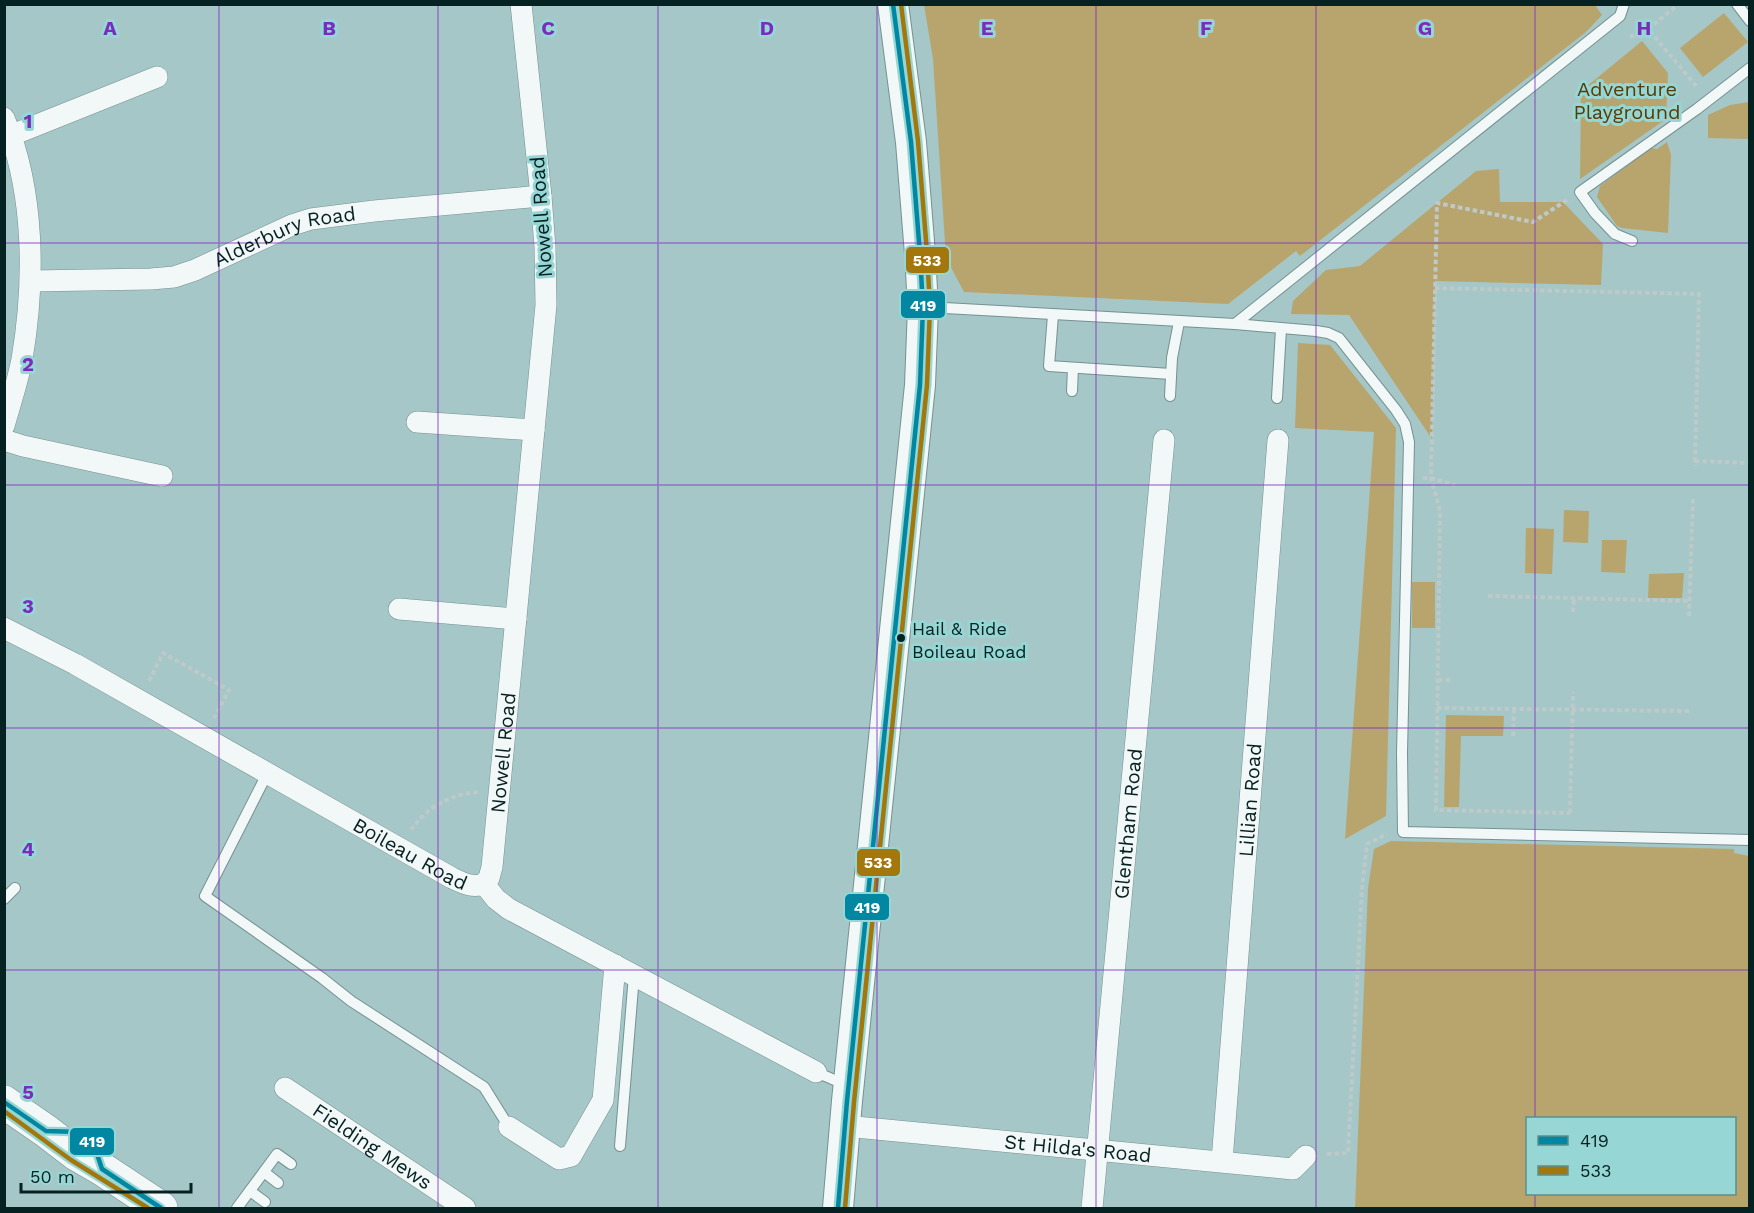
<svg xmlns="http://www.w3.org/2000/svg" width="1754" height="1213" viewBox="0 0 1754 1213" font-family="'Work Sans',sans-serif">
	<rect width="100%" height="100%" fill="#a5c7c7"/>
	<g fill="#b8a56d" fill-rule="evenodd">
		<polygon points="1595,5 1602,15 1586,32 1300,256 1296,251 1228,304 964,292 946,258 933,59 924,5"/>
		<polygon points="1724,13 1748,42 1703,77 1680,48"/>
		<polygon points="1642,41 1668,73 1666,119 1580,179 1581,91"/>
		<polygon points="1749,102 1749,139 1708,138 1708,115 1730,105"/>
		<polygon points="1667,142 1671,155 1668,233 1622,228 1617,226 1597,197 1600,186 1651,148 1657,149"/>
		<polygon points="1499,169 1500,202 1563,202 1603,244 1601,285 1435,281 1432,439 1349,315 1291,314 1293,301 1326,270 1360,266 1476,171"/>
		<polygon points="1298,343 1330,345 1396,428 1386,816 1345,839 1374,432 1295,428"/>
		<polygon points="1564,510 1589,511 1588,543 1563,542"/>
		<polygon points="1526,528 1554,529 1552,574 1525,573"/>
		<polygon points="1602,540 1627,540 1625,573 1601,572"/>
		<polygon points="1684,573 1682,598 1648,598 1649,574"/>
		<rect x="1412" y="582" width="23" height="46"/>
		<polygon points="1446,715 1504,716 1503,736 1461,736 1459,807 1444,807"/>
		<path d="M 1391,841 L 1734,849 L 1734,853 L 1749,856 L 1749,1208 L 1355,1208 L 1368,888 L 1374,849 ZM 1734,1118 L 1734,1194 L 1528,1194 L 1528,1118 Z"/>
	</g>
	<g fill="none" stroke-linecap="round" stroke-linejoin="round">
		<g stroke="#769191" stroke-width="12">
			<g id="lane">
				<polyline points="1737,4 1750,21"/>
				<polyline points="1632,241 1615,234 1595,213 1580,192 1697,109 1750,68"/>
				<polyline points="926,307 1235,324 1316,331 1328,333 1339,338 1396,410 1405,424 1409,442 1402,753 1403,832 1750,840"/>
				<polyline points="1053,315 1049,366 1171,374"/>
				<polyline points="1235,324 1620,16 1624,4"/>
				<polyline points="1072,391 1073,368"/>
				<polyline points="1170,396 1172,358 1179,322"/>
				<polyline points="1277,398 1281,329"/>
				<polyline points="267,774 205,896 322,978 351,1001 484,1087 509,1127"/>
				<polyline points="4,899 15,888"/>
				<polyline points="816,1072 846,1085"/>
				<polyline points="620,1146 634,975"/>
				<polyline points="264,1172 278,1183"/>
				<polyline points="250,1191 265,1202"/>
				<polyline points="237,1208 277,1154 291,1164"/>
			</g>
		</g>
		<g stroke="#769191" stroke-width="22">
			<g id="street">
				<path d="M 4,118 C 35,191 35,282 22,359 C 18,381 10,404 4,426"/>
				<polyline points="12,135 157,77"/>
				<path id="s1" d="M 31,281 L 151,279 L 174,277 L 195,270 L 292,225 L 311,219 L 374,211 L 541,196"/>
				<polyline points="417,422 534,430"/>
				<polyline points="4,440 23,446 162,476"/>
				<polyline points="399,609 516,619"/>
				<path id="s2" d="M 4,628 L 75,664 L 452,878 C 463,883 472,888 484,884 L 496,899 L 509,909 L 816,1072"/>
				<path id="s3" d="M 484,884 L 489,878 L 492,867 L 546,305 L 545,247 L 541,196 L 521,4"/>
				<path id="s4" d="M 285,1088 L 465,1208"/>
				<path id="s5" d="M 845,1126 L 1293,1169 L 1306,1156"/>
				<polyline points="509,1127 559,1159 571,1156 603,1100 615,965"/>
				<path id="s6" d="M 1222,1161 L 1278,440"/>
				<path id="s7" d="M 1092,1208 L 1164,440"/>
			</g>
		</g>
		<g stroke="#769191" stroke-width="32">
			<polyline id="secondary" points="838,1208 847,1101 920,385 923,307 920,254 911,142 893,4"/>
		</g>
		<g stroke="#769191" stroke-width="34">
			<polyline id="primary" points="4,1102 46,1131 76,1154 102,1169 161,1208"/>
		</g>
		<g stroke="#bec9c9" stroke-width="4" stroke-dasharray="4.5 3" stroke-linecap="butt">
			<polyline points="1648,29 1679,4"/>
			<polyline points="1630,37 1648,29 1697,87"/>
			<polyline points="1567,200 1533,222 1437,203 1431,478 1440,511 1436,810 1570,813"/>
			<polyline points="1435,288 1699,294 1695,466"/>
			<polyline points="1695,461 1750,463"/>
			<polyline points="1423,478 1431,478 1455,485"/>
			<polyline points="1488,596 1690,601"/>
			<polyline points="1573,612 1574,598"/>
			<polyline points="1689,616 1693,498"/>
			<polyline points="1438,680 1450,680"/>
			<polyline points="149,681 163,653 229,690 214,718"/>
			<polyline points="1437,708 1689,711"/>
			<polyline points="1513,736 1514,709"/>
			<polyline points="1570,813 1573,692"/>
			<path d="M 411,830 C 426,807 453,793 480,792"/>
			<polyline points="1327,1154 1348,1153 1362,888 1367,844 1387,834"/>
		</g>
		<use href="#lane" stroke="#f2f7f7" stroke-width="10"/>
		<use href="#street" stroke="#f2f7f7" stroke-width="21"/>
		<use href="#secondary" stroke="#f2f7f7" stroke-width="30"/>
		<use href="#primary" stroke="#f2f7f7" stroke-width="33"/>
		<g stroke="#96d6d4" stroke-width="9">
			<g id="bus-1">
				<polyline points="4,1102 46,1131 80,1132 93,1142 102,1169 161,1208"/>
				<polyline points="838,1208 847,1101 920,385 923,307 920,254 911,142 893,4"/>
			</g>
		</g>
		<g stroke="#96d6d4" stroke-width="9">
			<g id="bus-2">
				<polyline points="4,1111 71,1160 148,1208"/>
				<polyline points="845,1208 854,1102 927,385 930,307 927,253 918,141 901,4"/>
			</g>
		</g>
		<use href="#bus-1" stroke="#0287a3" stroke-width="4.5"/>
		<use href="#bus-2" stroke="#a3770c" stroke-width="4.5"/>
	</g>
	<path fill="none" stroke="#7b2cbf" stroke-width="1.5" stroke-opacity="0.55" d="M 219,4 L 219,1208M 438,4 L 438,1208M 658,4 L 658,1208M 877,4 L 877,1208M 1096,4 L 1096,1208M 1316,4 L 1316,1208M 1535,4 L 1535,1118M 4,243 L 1750,243M 4,485 L 1750,485M 4,728 L 1750,728M 4,970 L 1750,970M 1535,1194 L 1535,1208"/>
	<circle fill="#062121" stroke="#96d6d4" stroke-width="2" cx="901" cy="638" r="5"/>
	<g text-anchor="middle" dominant-baseline="central" stroke-width="6" stroke-linejoin="round" paint-order="stroke">
		<g font-size="18" fill="#062121" stroke="#96d6d4" text-anchor="start">
			<text x="912" y="628">Hail &amp; Ride<tspan x="912" dy="23">Boileau Road</tspan></text>
		</g>
		<g font-size="20" fill="#5a3a02" stroke="#96d6d4">
			<text x="1627" y="89">Adventure<tspan x="1627" dy="23">Playground</tspan></text>
		</g>
		<g font-size="20" fill="#062121" stroke="#96d6d4">
			<text transform="translate(541 217) rotate(-94)">Nowell Road</text>
			<text stroke="none"><textPath href="#s1" startOffset="262">Alderbury Road</textPath></text>
			<text stroke="none"><textPath href="#s3" startOffset="134">Nowell Road</textPath></text>
			<text stroke="none"><textPath href="#s6" startOffset="362">Lillian Road</textPath></text>
			<text stroke="none"><textPath href="#s7" startOffset="386">Glentham Road</textPath></text>
			<text stroke="none"><textPath href="#s2" startOffset="465">Boileau Road</textPath></text>
			<text stroke="none"><textPath href="#s4" startOffset="105">Fielding Mews</textPath></text>
			<text stroke="none"><textPath href="#s5" startOffset="234">St Hilda's Road</textPath></text>
		</g>
	</g>
	<g font-size="20" text-anchor="middle" font-weight="bold" fill="#7b2cbf" stroke="#96d6d4" stroke-width="6" stroke-linejoin="round" paint-order="stroke">
		<text x="110" y="35">A</text>
		<text x="329" y="35">B</text>
		<text x="548" y="35">C</text>
		<text x="767" y="35">D</text>
		<text x="987" y="35">E</text>
		<text x="1206" y="35">F</text>
		<text x="1425" y="35">G</text>
		<text x="1644" y="35">H</text>
		<text x="28" y="128">1</text>
		<text x="28" y="371">2</text>
		<text x="28" y="613">3</text>
		<text x="28" y="856">4</text>
		<text x="28" y="1099">5</text>
	</g>
	<g stroke="#96d6d4" stroke-width="2">
		<rect x="905" y="246" width="45" height="28" rx="6" fill="#a3770c"/>
		<rect x="900" y="290" width="46" height="29" rx="6" fill="#0287a3"/>
		<rect x="856" y="848" width="45" height="29" rx="6" fill="#a3770c"/>
		<rect x="844" y="893" width="46" height="28" rx="6" fill="#0287a3"/>
		<rect x="69" y="1127" width="46" height="29" rx="6" fill="#0287a3"/>
	</g>
	<g font-size="16" text-anchor="middle" font-weight="bold" fill="#fff">
		<text x="927" y="266">533</text>
		<text x="923" y="311">419</text>
		<text x="878" y="868">533</text>
		<text x="867" y="913">419</text>
		<text x="92" y="1147">419</text>
	</g>
	<rect width="1754" height="1213" fill="none" stroke="#062121" stroke-width="12"/>
	<rect x="1526" y="1117" width="210" height="78" fill="#96d6d4" stroke="#5c8e8c" stroke-width="1.5"/>
	<rect x="1538" y="1136" width="30" height="9" fill="#0287a3" stroke="#5c8e8c" stroke-width="1.5"/>
	<text x="1580" y="1147" font-size="18" fill="#062121">419</text>
	<rect x="1538" y="1166" width="30" height="9" fill="#a3770c" stroke="#5c8e8c" stroke-width="1.5"/>
	<text x="1580" y="1177" font-size="18" fill="#062121">533</text>
	<path d="M21 1183v9h170v-9" fill="none" stroke="#062121" stroke-width="3"/>
	<text x="30" y="1183" font-size="18" fill="#062121" stroke="#96d6d4" stroke-width="4.5" paint-order="stroke">50 m</text>
</svg>
